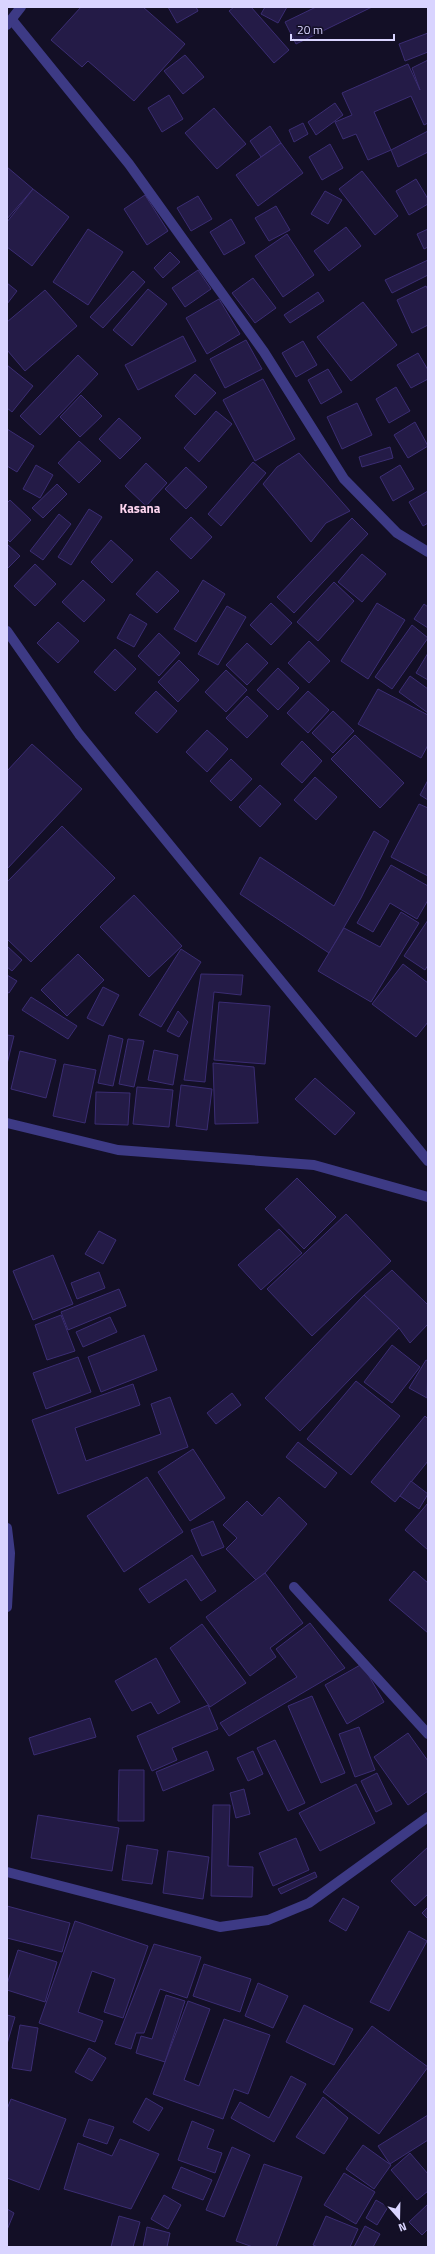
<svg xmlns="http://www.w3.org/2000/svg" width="435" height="2254" viewBox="0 0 435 2254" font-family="'Titillium Web',sans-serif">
	<rect width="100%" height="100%" fill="#130f26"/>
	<g fill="#241b47" stroke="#3b2d73">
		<polygon points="81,7 143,7 185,44 134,101 88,61 82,67 51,40"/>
		<polygon points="168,7 196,7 198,11 177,23"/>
		<polygon points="234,7 251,7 289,50 274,63 229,11"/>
		<polygon points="265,7 287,7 278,23 261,14"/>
		<polygon points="316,7 372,7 296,44 285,22"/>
		<polygon points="428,33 428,52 405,61 399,44"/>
		<polygon points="185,55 204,77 183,94 164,71"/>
		<polygon points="428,60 428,123 424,125 411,96 374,112 391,150 368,160 356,134 343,139 335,122 352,115 342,93 408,64 420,90 412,68"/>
		<polygon points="169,95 183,119 162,132 148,108"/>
		<polygon points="335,103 343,115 316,135 308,122"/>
		<polygon points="214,108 246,144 217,169 185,133"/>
		<polygon points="303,123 308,134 294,142 289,130"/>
		<polygon points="270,126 281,143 261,157 250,141"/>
		<polygon points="428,131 428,152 398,167 391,150"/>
		<polygon points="281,143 303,173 258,206 236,175"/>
		<polygon points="330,144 343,168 322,180 309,157"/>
		<polygon points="7,167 33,189 7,219"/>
		<polygon points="362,171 398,216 375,235 339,189"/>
		<polygon points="416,179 428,199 428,204 409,215 396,191"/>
		<polygon points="33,189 69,217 32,266 7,247 7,222"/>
		<polygon points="325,191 342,200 328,224 311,214"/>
		<polygon points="145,195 168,231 147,245 124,209"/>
		<polygon points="198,196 212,219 191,231 177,208"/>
		<polygon points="276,206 290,230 269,241 255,218"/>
		<polygon points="231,219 245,243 224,255 210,232"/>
		<polygon points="346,227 361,246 329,271 314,251"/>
		<polygon points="88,229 123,252 88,305 53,282"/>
		<polygon points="428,229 428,247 424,249 417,234"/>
		<polygon points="287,234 314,275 283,297 255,256"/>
		<polygon points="170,252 180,262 163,278 154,268"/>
		<polygon points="428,260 428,275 392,293 385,280"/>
		<polygon points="198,270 211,289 185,307 172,288"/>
		<polygon points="133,271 145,282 103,328 90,317"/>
		<polygon points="253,278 276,308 255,323 232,293"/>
		<polygon points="7,283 17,291 7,304"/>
		<polygon points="426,286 428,290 428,325 412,333 397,300"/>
		<polygon points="148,289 167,304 132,346 113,330"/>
		<polygon points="45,290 77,326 25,371 7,350 7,322"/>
		<polygon points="318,292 324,301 290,323 284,315"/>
		<polygon points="219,299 240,334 207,354 186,318"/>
		<polygon points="363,302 397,345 351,381 317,337"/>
		<polygon points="183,336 196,361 138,390 125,365"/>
		<polygon points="246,340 262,369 225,388 210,359"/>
		<polygon points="303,341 317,365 296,377 282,353"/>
		<polygon points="418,353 428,370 428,379 411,388 397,365"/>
		<polygon points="78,355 98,374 40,435 20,416"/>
		<polygon points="7,365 33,386 12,412 7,408"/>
		<polygon points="328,369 342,392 321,404 308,380"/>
		<polygon points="195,374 216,393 195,415 175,396"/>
		<polygon points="263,379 295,439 255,461 223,400"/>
		<polygon points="396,387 410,411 389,423 376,399"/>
		<polygon points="81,395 102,416 80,437 60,417"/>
		<polygon points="357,403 372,435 342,449 327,417"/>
		<polygon points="216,411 232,424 199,462 184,448"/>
		<polygon points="119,418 141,438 120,459 99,439"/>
		<polygon points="415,422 428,446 408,458 394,435"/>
		<polygon points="7,429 34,446 17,472 7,466"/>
		<polygon points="79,441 101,461 79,483 58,463"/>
		<polygon points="390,447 393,458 362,467 359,457"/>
		<polygon points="299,453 350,511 326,523 311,542 263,484 277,467"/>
		<polygon points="253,462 266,473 221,526 208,514"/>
		<polygon points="146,463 167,483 146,506 125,486"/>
		<polygon points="36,465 53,475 40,498 23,489"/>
		<polygon points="400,465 414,489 393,501 380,477"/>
		<polygon points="186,467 207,487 186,509 165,489"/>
		<polygon points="57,484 67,494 43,518 32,508"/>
		<polygon points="428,491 428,523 423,526 409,502"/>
		<polygon points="10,500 31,520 10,542 7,539 7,503"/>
		<polygon points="89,509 102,517 71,565 58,557"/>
		<polygon points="59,514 71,524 43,560 30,551"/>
		<polygon points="191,517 212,537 191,559 170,539"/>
		<polygon points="352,518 368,534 294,613 277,597"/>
		<polygon points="111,540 133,560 112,583 91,562"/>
		<polygon points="7,544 20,556 7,569"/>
		<polygon points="362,554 386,574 362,602 338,582"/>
		<polygon points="35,564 56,584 35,606 14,586"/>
		<polygon points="157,571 179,591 157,613 136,594"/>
		<polygon points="83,580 105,600 84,622 62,602"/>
		<polygon points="203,580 225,594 196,642 174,629"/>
		<polygon points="334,582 354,601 318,641 297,622"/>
		<polygon points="271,603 292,623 271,645 250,625"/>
		<polygon points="377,603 405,620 368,679 341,661"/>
		<polygon points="424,604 428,607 428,628 414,619"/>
		<polygon points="227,606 246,617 218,665 198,654"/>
		<polygon points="130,614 147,624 134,647 117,638"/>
		<polygon points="58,622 79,641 58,663 37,643"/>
		<polygon points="412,625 428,638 392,689 375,677"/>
		<polygon points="159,633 180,653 159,676 138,656"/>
		<polygon points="309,641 330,661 309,683 288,663"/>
		<polygon points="247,643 268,663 247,685 226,665"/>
		<polygon points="115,649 136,669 115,691 94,672"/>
		<polygon points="428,653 428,680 416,673"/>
		<polygon points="179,660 199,680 178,702 158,682"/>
		<polygon points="278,668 299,688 278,710 257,690"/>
		<polygon points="226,670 247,690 226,712 205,692"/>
		<polygon points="410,676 428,689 428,713 399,692"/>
		<polygon points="378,689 428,715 428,745 421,758 358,724"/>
		<polygon points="156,691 177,711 157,733 135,713"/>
		<polygon points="308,691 329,710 308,733 287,713"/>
		<polygon points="247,696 268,716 247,738 226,718"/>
		<polygon points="333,711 354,731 333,753 312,733"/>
		<polygon points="207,730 228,749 207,772 186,752"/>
		<polygon points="355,735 404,783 380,808 331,759"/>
		<polygon points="302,741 322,761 302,783 281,764"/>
		<polygon points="32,744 82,789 7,869 7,771"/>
		<polygon points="231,759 252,779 231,801 210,781"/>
		<polygon points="315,777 337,797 316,820 294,800"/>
		<polygon points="428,780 428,800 420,795"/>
		<polygon points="260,785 281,804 260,827 239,807"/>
		<polygon points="419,804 428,808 428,876 391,857"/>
		<polygon points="62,826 115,878 31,962 7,939 7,882"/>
		<polygon points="374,831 389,841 361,898 329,953 240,894 260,857 334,906"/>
		<polygon points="391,865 428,886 428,900 417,919 390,903 373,932 357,923"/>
		<polygon points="134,895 182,946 149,977 100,927"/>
		<polygon points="401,912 419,923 371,1002 318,971 344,928 380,947"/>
		<polygon points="428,920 428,965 425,970 404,956"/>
		<polygon points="7,946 22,960 12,971 7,967"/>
		<polygon points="181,949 201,962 161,1027 139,1015"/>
		<polygon points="78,954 104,980 67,1016 41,990"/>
		<polygon points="403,964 428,983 428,1022 416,1037 372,1004"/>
		<polygon points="201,974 243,975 241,995 214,992 205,1082 184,1080"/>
		<polygon points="7,975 17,981 9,993 7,992"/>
		<polygon points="103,987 119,995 103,1026 87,1018"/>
		<polygon points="31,997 77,1026 68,1039 22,1010"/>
		<polygon points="219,1002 270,1006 265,1064 214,1060"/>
		<polygon points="178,1011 188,1022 179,1037 167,1031"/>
		<polygon points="7,1035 14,1036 7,1064"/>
		<polygon points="109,1035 123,1039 113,1086 98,1083"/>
		<polygon points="128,1039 144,1041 134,1087 119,1084"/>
		<polygon points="154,1050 178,1055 173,1085 148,1080"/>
		<polygon points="20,1051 56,1060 46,1098 11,1089"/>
		<polygon points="213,1063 254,1067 258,1123 215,1124"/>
		<polygon points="64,1064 96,1070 85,1123 53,1116"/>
		<polygon points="315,1078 355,1113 335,1135 295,1099"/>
		<polygon points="181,1085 212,1089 207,1130 176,1126"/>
		<polygon points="137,1087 173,1090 169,1127 133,1124"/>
		<polygon points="96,1092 130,1093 128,1125 95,1124"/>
		<polygon points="297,1178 336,1217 304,1249 265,1209"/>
		<polygon points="346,1214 391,1261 312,1336 267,1289"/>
		<polygon points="279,1229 302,1253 261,1290 238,1265"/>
		<polygon points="99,1231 116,1240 103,1264 85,1254"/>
		<polygon points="53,1255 73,1304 33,1320 13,1271"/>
		<polygon points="392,1270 428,1305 428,1324 410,1343 399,1328 364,1295"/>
		<polygon points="99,1272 105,1288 77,1299 71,1283"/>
		<polygon points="119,1289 126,1306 68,1330 61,1312"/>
		<polygon points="364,1295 399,1328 300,1431 265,1398"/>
		<polygon points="61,1315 75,1351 47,1360 35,1325"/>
		<polygon points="110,1317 117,1332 83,1347 76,1332"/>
		<polygon points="144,1335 157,1370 101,1392 88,1357"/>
		<polygon points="392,1345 420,1367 392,1403 364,1382"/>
		<polygon points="78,1357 91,1392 46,1409 33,1373"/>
		<polygon points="426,1360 428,1361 427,1398 409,1388"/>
		<polygon points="356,1381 400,1416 351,1475 307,1439"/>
		<polygon points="133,1384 140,1405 75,1428 86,1461 161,1434 151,1404 170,1397 188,1447 58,1494 32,1420"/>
		<polygon points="232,1393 241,1405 216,1424 207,1413"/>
		<polygon points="425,1416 428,1419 428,1461 395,1502 371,1482"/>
		<polygon points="298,1442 337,1473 325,1488 286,1457"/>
		<polygon points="193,1449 225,1498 190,1521 158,1472"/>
		<polygon points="147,1477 183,1532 124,1572 87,1516"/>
		<polygon points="411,1481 428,1494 419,1509 400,1496"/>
		<polygon points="279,1497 307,1524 265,1573 256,1580 226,1549 237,1538 223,1525 247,1501 262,1516"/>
		<polygon points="428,1503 428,1550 405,1530"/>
		<polygon points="213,1521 224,1547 202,1556 191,1530"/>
		<polygon points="192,1555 216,1591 201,1601 186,1579 149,1603 139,1589"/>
		<polygon points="414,1571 428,1583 428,1633 389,1600"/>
		<polygon points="265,1573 303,1623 270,1648 276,1657 250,1676 206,1617"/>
		<polygon points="310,1623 345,1668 229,1736 220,1723 297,1677 276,1649"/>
		<polygon points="202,1624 246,1683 210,1707 170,1648"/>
		<polygon points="156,1658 180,1702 158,1714 151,1702 132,1711 115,1681"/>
		<polygon points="362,1664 384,1702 347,1724 325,1685"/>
		<polygon points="312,1696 345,1773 321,1783 288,1706"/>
		<polygon points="208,1705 218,1729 172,1748 177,1760 152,1771 137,1736"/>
		<polygon points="90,1718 96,1737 34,1755 29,1738"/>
		<polygon points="359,1727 375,1770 355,1777 339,1734"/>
		<polygon points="408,1733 428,1761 428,1791 408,1805 374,1757"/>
		<polygon points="275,1740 305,1803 288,1811 257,1748"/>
		<polygon points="207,1751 214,1770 163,1791 156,1772"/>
		<polygon points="253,1751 263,1774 248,1781 237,1758"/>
		<polygon points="119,1770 144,1770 144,1821 118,1821"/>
		<polygon points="377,1773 392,1804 376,1812 361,1781"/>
		<polygon points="356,1784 375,1823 320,1851 299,1813"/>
		<polygon points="244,1789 250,1814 236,1818 230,1793"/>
		<polygon points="213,1805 230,1805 228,1866 253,1867 252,1897 211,1896"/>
		<polygon points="38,1815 119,1828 112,1871 31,1858"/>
		<polygon points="296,1838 309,1870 273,1886 259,1853"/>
		<polygon points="127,1845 158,1850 152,1884 122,1880"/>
		<polygon points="428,1847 428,1894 415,1906 391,1881"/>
		<polygon points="168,1851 209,1857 203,1899 163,1893"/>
		<polygon points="315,1872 317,1877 281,1894 278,1889"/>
		<polygon points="343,1898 359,1907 346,1931 329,1921"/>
		<polygon points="7,1906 70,1923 62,1952 7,1938"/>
		<polygon points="428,1907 428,1919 422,1913"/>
		<polygon points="75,1921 148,1946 123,2018 104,2012 115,1979 92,1971 78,2012 103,2021 95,2042 39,2023"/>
		<polygon points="409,1931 427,1941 389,2011 370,2002"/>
		<polygon points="154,1944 201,1957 187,1998 160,1989 144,2033 136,2033 131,2049 115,2044"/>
		<polygon points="18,1950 57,1962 45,2002 7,1990 7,1984"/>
		<polygon points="204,1964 251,1979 240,2012 193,1996"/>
		<polygon points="258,1983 288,1996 273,2028 245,2016"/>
		<polygon points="166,1995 185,2001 165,2062 136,2053 141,2036 152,2039"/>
		<polygon points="188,2001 210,2009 184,2080 199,2086 224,2019 270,2035 248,2094 234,2089 223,2119 153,2094"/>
		<polygon points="304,2005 353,2029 334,2065 286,2042"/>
		<polygon points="7,2015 15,2017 7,2044"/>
		<polygon points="20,2025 38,2028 31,2071 12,2068"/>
		<polygon points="372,2026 428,2067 379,2134 323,2092"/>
		<polygon points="89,2048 106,2058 92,2081 75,2072"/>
		<polygon points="291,2076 306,2084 274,2142 231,2118 240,2102 269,2118"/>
		<polygon points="323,2097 348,2118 324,2154 296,2137"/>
		<polygon points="146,2098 163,2108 149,2131 133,2122"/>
		<polygon points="11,2099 66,2119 39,2190 7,2178 7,2109"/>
		<polygon points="428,2115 428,2140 390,2164 378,2146"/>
		<polygon points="89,2119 114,2127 107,2144 83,2136"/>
		<polygon points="192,2121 214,2130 207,2148 222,2153 215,2173 178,2160"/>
		<polygon points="120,2139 159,2154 131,2209 64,2189 78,2143 112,2156"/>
		<polygon points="363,2145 391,2165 374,2189 346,2169"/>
		<polygon points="232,2147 250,2155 224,2217 206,2210"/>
		<polygon points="410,2153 428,2174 428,2191 417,2200 391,2170"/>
		<polygon points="264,2164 302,2177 276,2247 253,2247 236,2241"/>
		<polygon points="181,2167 212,2180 203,2200 172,2188"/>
		<polygon points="344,2173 375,2192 356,2224 324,2205"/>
		<polygon points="164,2195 181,2205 168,2229 151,2219"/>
		<polygon points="376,2200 388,2207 377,2225 366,2218"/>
		<polygon points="428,2204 428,2229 422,2235 409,2222"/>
		<polygon points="7,2209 14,2213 7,2230"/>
		<polygon points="119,2216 140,2222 133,2247 111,2247"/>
		<polygon points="326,2216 358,2229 350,2247 318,2247 313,2245"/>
		<polygon points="365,2226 380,2234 373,2247 354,2247"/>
		<polygon points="147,2227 170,2233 167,2247 143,2247"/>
	</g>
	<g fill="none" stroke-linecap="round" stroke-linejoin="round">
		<g stroke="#3d3a85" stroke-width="10">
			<polyline points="12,20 129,164 264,352 344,479 397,533 428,552"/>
			<polyline points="7,25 21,7"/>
			<polyline points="7,631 79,734 428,1161"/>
			<polyline points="7,1123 118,1150 314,1165 428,1197"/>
			<polyline points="7,1528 10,1553 7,1607"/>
			<polyline points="294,1587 428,1734"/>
			<polyline points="7,1872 220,1927 268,1920 309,1903 428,1817"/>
		</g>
	</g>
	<g text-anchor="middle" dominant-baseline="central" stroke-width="3" stroke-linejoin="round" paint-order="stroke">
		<g font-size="13" font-weight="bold" fill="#ffd6f0" stroke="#130f26">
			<text x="140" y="508">Kasana</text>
		</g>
	</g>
	<rect width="435" height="2254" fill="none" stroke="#d9d4ff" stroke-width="16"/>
	<g transform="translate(399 2218) rotate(160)" stroke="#130f26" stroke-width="3" paint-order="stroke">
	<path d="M0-3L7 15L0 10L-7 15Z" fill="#d9d4ff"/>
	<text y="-6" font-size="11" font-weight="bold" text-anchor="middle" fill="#d9d4ff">N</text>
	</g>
	<path d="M291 34v6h103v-6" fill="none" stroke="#d9d4ff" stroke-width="2"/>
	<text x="297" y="34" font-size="12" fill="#d9d4ff" stroke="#130f26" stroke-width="3" paint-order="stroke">20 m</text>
</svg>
